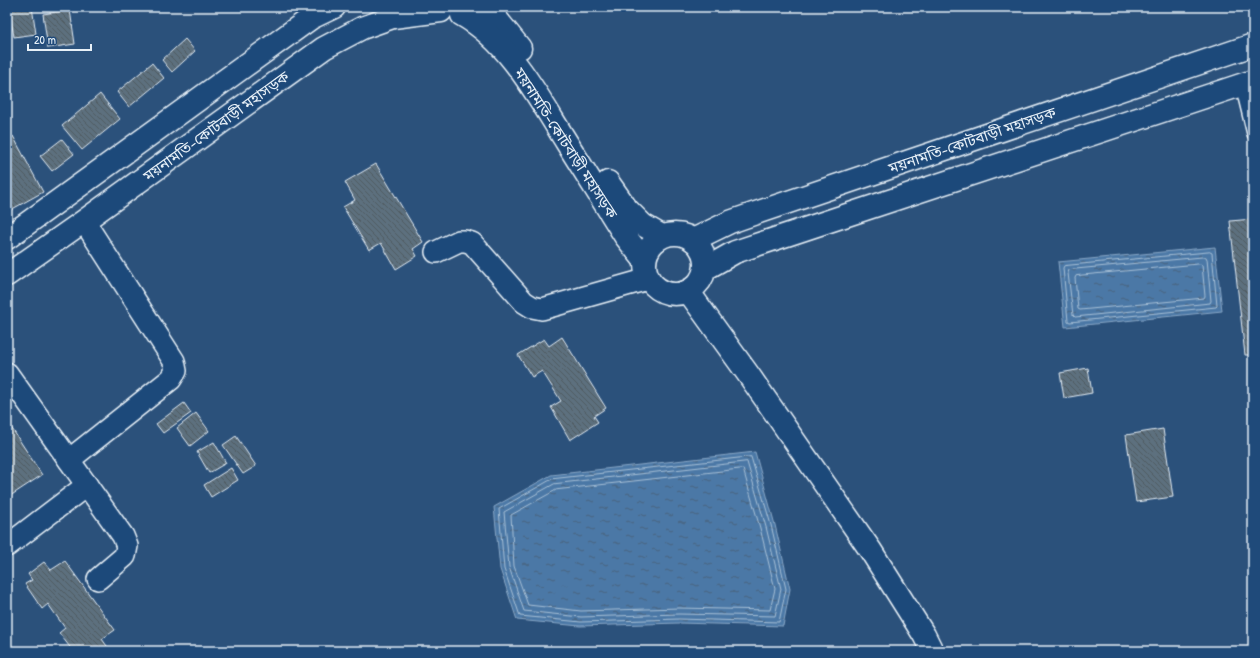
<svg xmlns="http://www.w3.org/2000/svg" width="1260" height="658" viewBox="0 0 1260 658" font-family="'Patrick Hand','Noto Sans Bengali',sans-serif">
	<defs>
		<pattern id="water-ripples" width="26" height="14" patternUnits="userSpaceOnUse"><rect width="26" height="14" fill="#4b78a6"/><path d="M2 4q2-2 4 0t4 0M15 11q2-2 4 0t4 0" fill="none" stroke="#49627d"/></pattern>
		<pattern id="building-back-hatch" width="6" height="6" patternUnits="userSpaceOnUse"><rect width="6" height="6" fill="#5d6f7e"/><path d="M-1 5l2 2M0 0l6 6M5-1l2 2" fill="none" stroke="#505a61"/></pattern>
	</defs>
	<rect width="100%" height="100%" fill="#2b517b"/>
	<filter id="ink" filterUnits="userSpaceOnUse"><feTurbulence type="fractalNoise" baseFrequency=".025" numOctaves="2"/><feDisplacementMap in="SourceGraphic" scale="8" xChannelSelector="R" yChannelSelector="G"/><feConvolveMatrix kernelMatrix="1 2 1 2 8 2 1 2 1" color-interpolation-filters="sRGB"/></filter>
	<g filter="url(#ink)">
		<g fill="url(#water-ripples)" stroke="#8aa8c7">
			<polygon points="1215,247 1222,311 1065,327 1058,262"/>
			<polygon points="755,452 775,525 790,589 783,626 679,623 580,626 517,620 500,569 494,507 551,475"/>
		</g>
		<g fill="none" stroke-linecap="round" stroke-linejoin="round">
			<g stroke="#a9c1d7" stroke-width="1">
				<polygon points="1210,252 1212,253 1217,306 1216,307 1070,322 1068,321 1063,268 1064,266"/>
				<polygon points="1206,257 1207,259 1211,301 1210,303 1075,317 1073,315 1068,273 1069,270"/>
				<polygon points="1200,264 1202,265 1205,296 1204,298 1080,310 1078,309 1075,278 1076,276"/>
				<polygon points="751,457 771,525 786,589 779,622 679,619 581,622 520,616 504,569 499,509 552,479"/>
				<polygon points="747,462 766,527 781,589 775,616 679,614 581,617 524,611 509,567 504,512 554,484"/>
				<polygon points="743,469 760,528 775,589 770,610 679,608 581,611 528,605 514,566 511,515 556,490"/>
			</g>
		</g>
		<g fill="url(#building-back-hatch)" stroke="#e8f1f8">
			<polygon points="15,7 32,7 36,34 14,37 9,8"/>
			<polygon points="70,10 75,44 48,48 43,14"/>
			<polygon points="185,39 195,51 172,72 162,60"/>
			<polygon points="152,63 164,78 129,107 117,92"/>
			<polygon points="100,94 120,119 82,150 62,126"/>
			<polygon points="13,136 43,192 7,212 7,140"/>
			<polygon points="62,139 74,154 52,171 40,156"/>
			<polygon points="376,164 423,242 413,249 417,256 396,269 381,243 369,250 343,207 355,200 345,182"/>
			<polygon points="1253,219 1253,355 1245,355 1230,221"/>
			<polygon points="562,337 606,408 594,416 598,422 570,440 551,407 561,401 542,371 532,377 518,355 544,339 549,346"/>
			<polygon points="1088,368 1092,393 1064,398 1060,373"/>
			<polygon points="184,403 191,413 163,433 156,424"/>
			<polygon points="196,413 209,431 190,446 177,428"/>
			<polygon points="7,421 42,475 7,498"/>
			<polygon points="1163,429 1173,497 1136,502 1126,435"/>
			<polygon points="236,436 256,466 243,474 223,445"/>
			<polygon points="214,442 226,463 209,473 197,452"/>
			<polygon points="231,468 238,480 211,497 204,485"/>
			<polygon points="65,561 115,630 102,639 109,649 105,651 73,651 59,633 65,628 48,604 42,609 25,584 32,580 28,574 44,562 51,570"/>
		</g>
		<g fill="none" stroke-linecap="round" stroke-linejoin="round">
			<g stroke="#e8f1f8" stroke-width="14">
				<polyline id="lane" points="1241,85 1253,134"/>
			</g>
			<g stroke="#e8f1f8" stroke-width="24">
				<g id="street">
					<polyline points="436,252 459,241 465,241 472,243 524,302 532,307 542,309 648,279"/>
					<polyline points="7,373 123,536 127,546 125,556 98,579"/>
					<polyline points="69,460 171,379 176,371 174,361 84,221"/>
					<polyline points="7,546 87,485"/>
				</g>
			</g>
			<g stroke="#e8f1f8" stroke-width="25">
				<g id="secondary">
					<polyline points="487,7 520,48"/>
					<path d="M 462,15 C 511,43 538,97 567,143 C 586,174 606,205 625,236 L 645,261"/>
					<polyline points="608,182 627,209 643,225 662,236"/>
					<circle cx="675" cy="264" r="30"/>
					<polyline points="7,238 311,18 334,7"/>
					<polyline points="693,240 730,222 753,214 1253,45"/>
					<polyline points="705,269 735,252 1253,81"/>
					<polyline points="7,275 84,221 324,48 362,28 393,17 441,11"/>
					<polyline points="688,291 748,374 871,551 924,635 932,651"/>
				</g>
			</g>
			<use href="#lane" stroke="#1f4a7a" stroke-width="11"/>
			<use href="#street" stroke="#1f4a7a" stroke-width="21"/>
			<use href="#secondary" stroke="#1f4a7a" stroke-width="22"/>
		</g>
	</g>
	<g text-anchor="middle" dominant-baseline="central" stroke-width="4" stroke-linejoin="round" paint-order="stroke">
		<g font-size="15" fill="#e8f1f8" stroke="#1f4a7a">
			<text transform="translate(216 126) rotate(-36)">ময়নামতি–কোটবাড়ী মহাসড়ক</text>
			<text transform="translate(972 140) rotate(-19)">ময়নামতি–কোটবাড়ী মহাসড়ক</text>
			<text transform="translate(566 143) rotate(57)">ময়নামতি–কোটবাড়ী মহাসড়ক</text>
		</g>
	</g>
	<rect width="1260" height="658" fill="none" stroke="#1f4a7a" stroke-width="24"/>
	<rect x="12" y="12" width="1236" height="634" fill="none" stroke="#e8f1f8" stroke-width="1.5" filter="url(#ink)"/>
	<path d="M28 44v6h63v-6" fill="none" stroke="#e8f1f8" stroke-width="2"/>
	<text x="34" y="44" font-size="12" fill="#e8f1f8" stroke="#1f4a7a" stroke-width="3" paint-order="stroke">20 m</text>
</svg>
